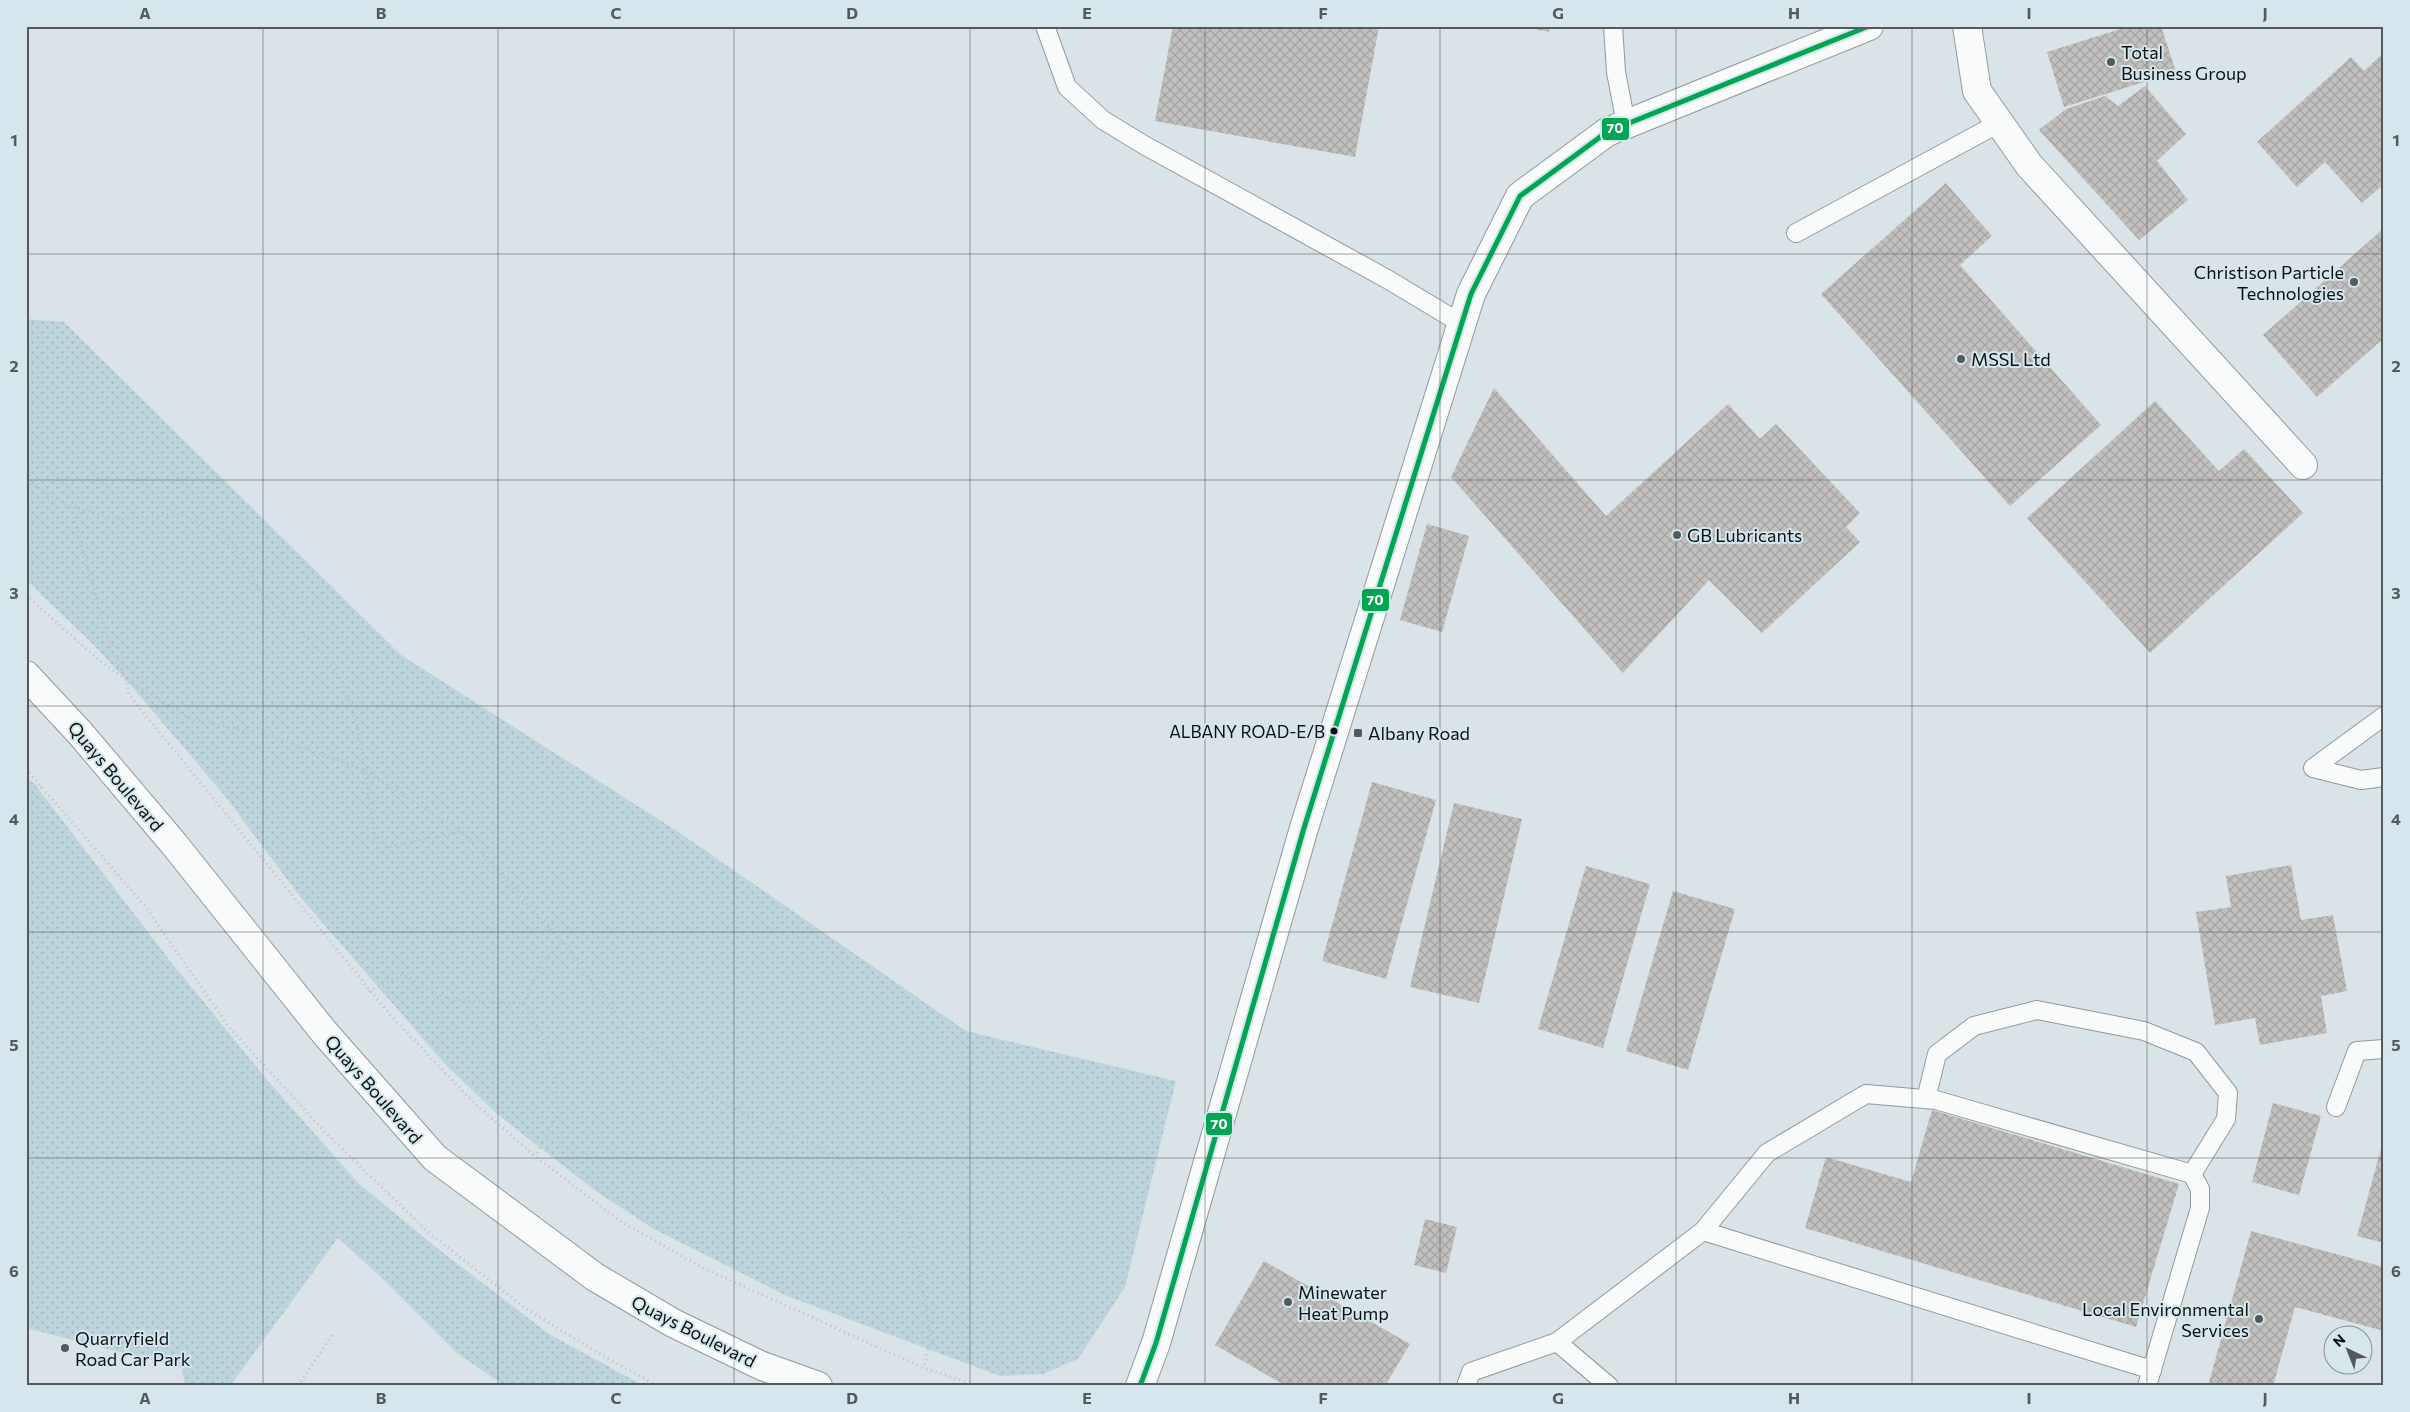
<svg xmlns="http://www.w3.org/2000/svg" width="2410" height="1412" viewBox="0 0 2410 1412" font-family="Commissioner,sans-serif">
	<defs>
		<pattern id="grass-dots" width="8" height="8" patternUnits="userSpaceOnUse" patternTransform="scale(1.25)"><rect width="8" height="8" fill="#bcd4dc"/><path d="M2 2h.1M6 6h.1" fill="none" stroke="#a0b5bc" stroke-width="1.8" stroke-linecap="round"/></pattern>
		<pattern id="building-cross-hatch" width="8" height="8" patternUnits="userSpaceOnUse" patternTransform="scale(1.25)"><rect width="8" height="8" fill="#c2c0be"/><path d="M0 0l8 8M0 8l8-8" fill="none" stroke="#a5a4a2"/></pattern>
	</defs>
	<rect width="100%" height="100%" fill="#dae3e7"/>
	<g fill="url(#grass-dots)">
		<polygon points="26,319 64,322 401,655 677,831 966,1031 1176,1081 1125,1287 1078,1359 1043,1374 1000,1376 787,1296 652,1228 593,1189 496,1113 445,1064 301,898 226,797 127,681 91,642 26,580"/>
		<polygon points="26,776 36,786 171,962 269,1082 359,1184 442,1252 549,1334 644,1386 505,1386 457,1353 384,1280 338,1238 230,1386 185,1386 182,1368 26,1328"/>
	</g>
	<g fill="url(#building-cross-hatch)">
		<polygon points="1173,26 1379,26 1355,157 1155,121"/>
		<polygon points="1519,26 1550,26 1549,32"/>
		<polygon points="2130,26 2161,26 2176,72 2064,107 2047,52"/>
		<polygon points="2381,55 2384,58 2384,184 2362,203 2325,162 2297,187 2257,142 2351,57 2364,71"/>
		<polygon points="2145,86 2186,134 2157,161 2188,200 2139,240 2039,130 2066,109 2105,96 2118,106"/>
		<polygon points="1946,183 1992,236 1960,265 2101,425 2010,506 1821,294"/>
		<polygon points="2384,228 2384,338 2317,397 2263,335"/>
		<polygon points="1494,388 1606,516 1728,404 1760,439 1776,424 1860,513 1846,527 1860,542 1762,633 1709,580 1623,673 1451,477"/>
		<polygon points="2155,401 2219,471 2244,449 2303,513 2150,653 2027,518"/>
		<polygon points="1427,524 1469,536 1442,632 1400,620"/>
		<polygon points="1372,782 1436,800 1386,979 1322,961"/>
		<polygon points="1454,803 1522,819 1479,1003 1410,987"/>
		<polygon points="2291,865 2301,920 2333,915 2347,991 2321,996 2327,1033 2260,1045 2255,1018 2215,1025 2196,912 2231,907 2226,876"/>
		<polygon points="1586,866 1650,884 1603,1048 1538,1029"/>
		<polygon points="1673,891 1735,909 1688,1070 1626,1051"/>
		<polygon points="2273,1103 2321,1116 2299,1195 2252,1182"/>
		<polygon points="1932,1110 2179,1184 2136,1327 1805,1228 1826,1157 1911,1182"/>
		<polygon points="2381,1149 2384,1149 2384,1243 2357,1236"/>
		<polygon points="1425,1219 1457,1227 1446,1273 1414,1265"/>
		<polygon points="2251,1231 2384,1267 2384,1331 2295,1307 2273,1386 2208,1386"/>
		<polygon points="1264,1261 1410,1344 1385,1386 1286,1386 1215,1345"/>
	</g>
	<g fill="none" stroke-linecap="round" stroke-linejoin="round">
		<g stroke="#92999c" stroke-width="20">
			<g id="lane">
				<polyline points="1045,26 1067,87 1103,120 1144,145 1387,279 1462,324"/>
				<polyline points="1613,26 1616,72 1626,124"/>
				<polyline points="1796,233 1999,123"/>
				<polyline points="2384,716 2313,768 2361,780 2384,777"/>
				<polyline points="1926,1099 1937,1054 1974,1026 2037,1010 2144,1031 2196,1052 2228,1093 2226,1119 2192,1174"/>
				<polyline points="2336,1107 2357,1051 2384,1049"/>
				<polyline points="1703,1231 2152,1370"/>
				<polyline points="1557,1342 1609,1386"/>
				<polyline points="1466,1386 1471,1372 1557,1342 1703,1231 1767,1153 1866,1094 1936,1100 2192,1174 2200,1189 2200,1208 2147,1386"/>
			</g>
		</g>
		<g stroke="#92999c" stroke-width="30">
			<g id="street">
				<polyline points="1967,26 1977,91 2029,165 2303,465"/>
				<polyline points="26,675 80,733 174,844 324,1032 435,1158 595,1277 673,1323 762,1366 818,1386"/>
				<polyline points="1140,1386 1156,1343 1304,828 1471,294 1520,196 1607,132 1869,26"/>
			</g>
		</g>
		<g stroke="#bdc0c2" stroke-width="3" stroke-dasharray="1 4" stroke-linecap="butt">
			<polyline points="26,481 71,507 117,519 181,514 213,532 240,554 260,591 318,649 342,681 357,724 377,849 462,832"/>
			<polyline points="71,507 108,640 127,681 129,695 391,1016 474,1103 535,1156 620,1221 703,1268 924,1368 978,1386"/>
			<polyline points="26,595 94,656 127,681 192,719 278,738 365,771 462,832 562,941 625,1027 722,1103 840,1158 884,1193 908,1225 924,1295 931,1339 924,1368"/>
			<polyline points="26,769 145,906 229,1027 326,1133 428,1232 525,1308 603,1356 658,1386"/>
			<polyline points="26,782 44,789"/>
			<polyline points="369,991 404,975 449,1000 524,1004 546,1042 556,1085 557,1115 535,1156"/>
			<polyline points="524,1004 542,963 562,941"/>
			<polyline points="298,1386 334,1332"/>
		</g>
		<use href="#lane" stroke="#f9fbfb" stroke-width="18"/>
		<use href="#street" stroke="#f9fbfb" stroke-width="28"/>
		<g stroke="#d5e6ec" stroke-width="9">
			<polyline id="bus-1" points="1140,1386 1156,1343 1304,828 1471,294 1520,196 1607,132 1869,26"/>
		</g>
		<use href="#bus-1" stroke="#00a651" stroke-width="5"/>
	</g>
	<path fill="none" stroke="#535a5d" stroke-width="1" stroke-opacity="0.55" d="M 263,26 L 263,1386M 498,26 L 498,1386M 734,26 L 734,1386M 970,26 L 970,1386M 1205,26 L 1205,1386M 1440,26 L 1440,1386M 1676,26 L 1676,1386M 1912,26 L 1912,1386M 2147,26 L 2147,1386M 26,254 L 2384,254M 26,480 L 2384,480M 26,706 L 2384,706M 26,932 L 2384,932M 26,1158 L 2384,1158"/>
	<g fill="#535a5d" stroke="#d5e6ec" stroke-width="2">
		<circle cx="2111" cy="62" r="5"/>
		<circle cx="2354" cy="282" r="5"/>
		<circle cx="1961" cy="359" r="5"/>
		<circle cx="1677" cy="535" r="5"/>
		<rect x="1353" y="728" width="10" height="10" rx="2.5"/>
		<circle cx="1288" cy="1302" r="5"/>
		<circle cx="2259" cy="1319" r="5"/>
		<circle cx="65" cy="1348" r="5"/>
	</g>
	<circle fill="#0b1113" stroke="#d5e6ec" stroke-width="2" cx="1334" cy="731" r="4.5"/>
	<g text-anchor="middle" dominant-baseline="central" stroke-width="4" stroke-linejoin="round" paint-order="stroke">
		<g font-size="17" fill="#0b1113" stroke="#d5e6ec" text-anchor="end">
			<text x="1325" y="731">ALBANY ROAD-E/B</text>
		</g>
		<g font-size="18" fill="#0b1113" stroke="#d5e6ec" text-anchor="start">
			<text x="2121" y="52">Total<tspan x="2121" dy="21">Business Group</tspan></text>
			<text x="2344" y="272" text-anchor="end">Christison Particle<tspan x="2344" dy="21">Technologies</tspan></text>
			<text x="1971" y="359">MSSL Ltd</text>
			<text x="1687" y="535">GB Lubricants</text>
			<text x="1368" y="733">Albany Road</text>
			<text x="1298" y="1292">Minewater<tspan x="1298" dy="21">Heat Pump</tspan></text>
			<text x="2249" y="1309" text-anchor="end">Local Environmental<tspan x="2249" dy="21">Services</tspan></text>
			<text x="75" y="1338">Quarryfield<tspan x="75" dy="21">Road Car Park</tspan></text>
		</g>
		<g font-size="18" fill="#0b1113" stroke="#d5e6ec">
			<text transform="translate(116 776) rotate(50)">Quays Boulevard</text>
			<text transform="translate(374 1089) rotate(49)">Quays Boulevard</text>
			<text transform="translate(694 1331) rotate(27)">Quays Boulevard</text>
		</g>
	</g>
	<g stroke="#d5e6ec" stroke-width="2">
		<rect x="1601" y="117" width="29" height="24" rx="5" fill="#00a651"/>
		<rect x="1361" y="588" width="29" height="24" rx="5" fill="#00a651"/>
		<rect x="1205" y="1112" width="28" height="24" rx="5" fill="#00a651"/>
	</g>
	<g font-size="14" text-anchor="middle" font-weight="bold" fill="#fff">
		<text x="1615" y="133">70</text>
		<text x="1375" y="605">70</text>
		<text x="1219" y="1129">70</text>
	</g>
	<rect width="2410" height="1412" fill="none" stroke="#d5e6ec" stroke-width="55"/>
	<g transform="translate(2348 1350) rotate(317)"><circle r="24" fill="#d5e6ec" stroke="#849195"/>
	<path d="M0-4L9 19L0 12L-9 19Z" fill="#535a5d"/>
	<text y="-8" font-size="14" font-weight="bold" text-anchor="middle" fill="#0b1113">N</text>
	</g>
	<rect x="28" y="28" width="2354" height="1356" fill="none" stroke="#535a5d" stroke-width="2"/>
	<g font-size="16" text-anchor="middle" font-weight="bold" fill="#535a5d">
		<text x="145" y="19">A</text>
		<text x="381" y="19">B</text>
		<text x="616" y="19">C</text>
		<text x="852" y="19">D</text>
		<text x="1087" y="19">E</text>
		<text x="1323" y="19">F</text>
		<text x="1558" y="19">G</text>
		<text x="1794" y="19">H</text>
		<text x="2029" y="19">I</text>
		<text x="2265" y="19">J</text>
		<text x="14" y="146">1</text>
		<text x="2396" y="146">1</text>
		<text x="14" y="372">2</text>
		<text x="2396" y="372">2</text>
		<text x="14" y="599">3</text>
		<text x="2396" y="599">3</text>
		<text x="14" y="825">4</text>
		<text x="2396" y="825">4</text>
		<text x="14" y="1051">5</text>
		<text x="2396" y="1051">5</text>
		<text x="14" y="1277">6</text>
		<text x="2396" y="1277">6</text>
		<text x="145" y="1404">A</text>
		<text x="381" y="1404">B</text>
		<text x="616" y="1404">C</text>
		<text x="852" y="1404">D</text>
		<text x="1087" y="1404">E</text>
		<text x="1323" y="1404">F</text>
		<text x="1558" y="1404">G</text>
		<text x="1794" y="1404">H</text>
		<text x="2029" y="1404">I</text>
		<text x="2265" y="1404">J</text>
	</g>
</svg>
